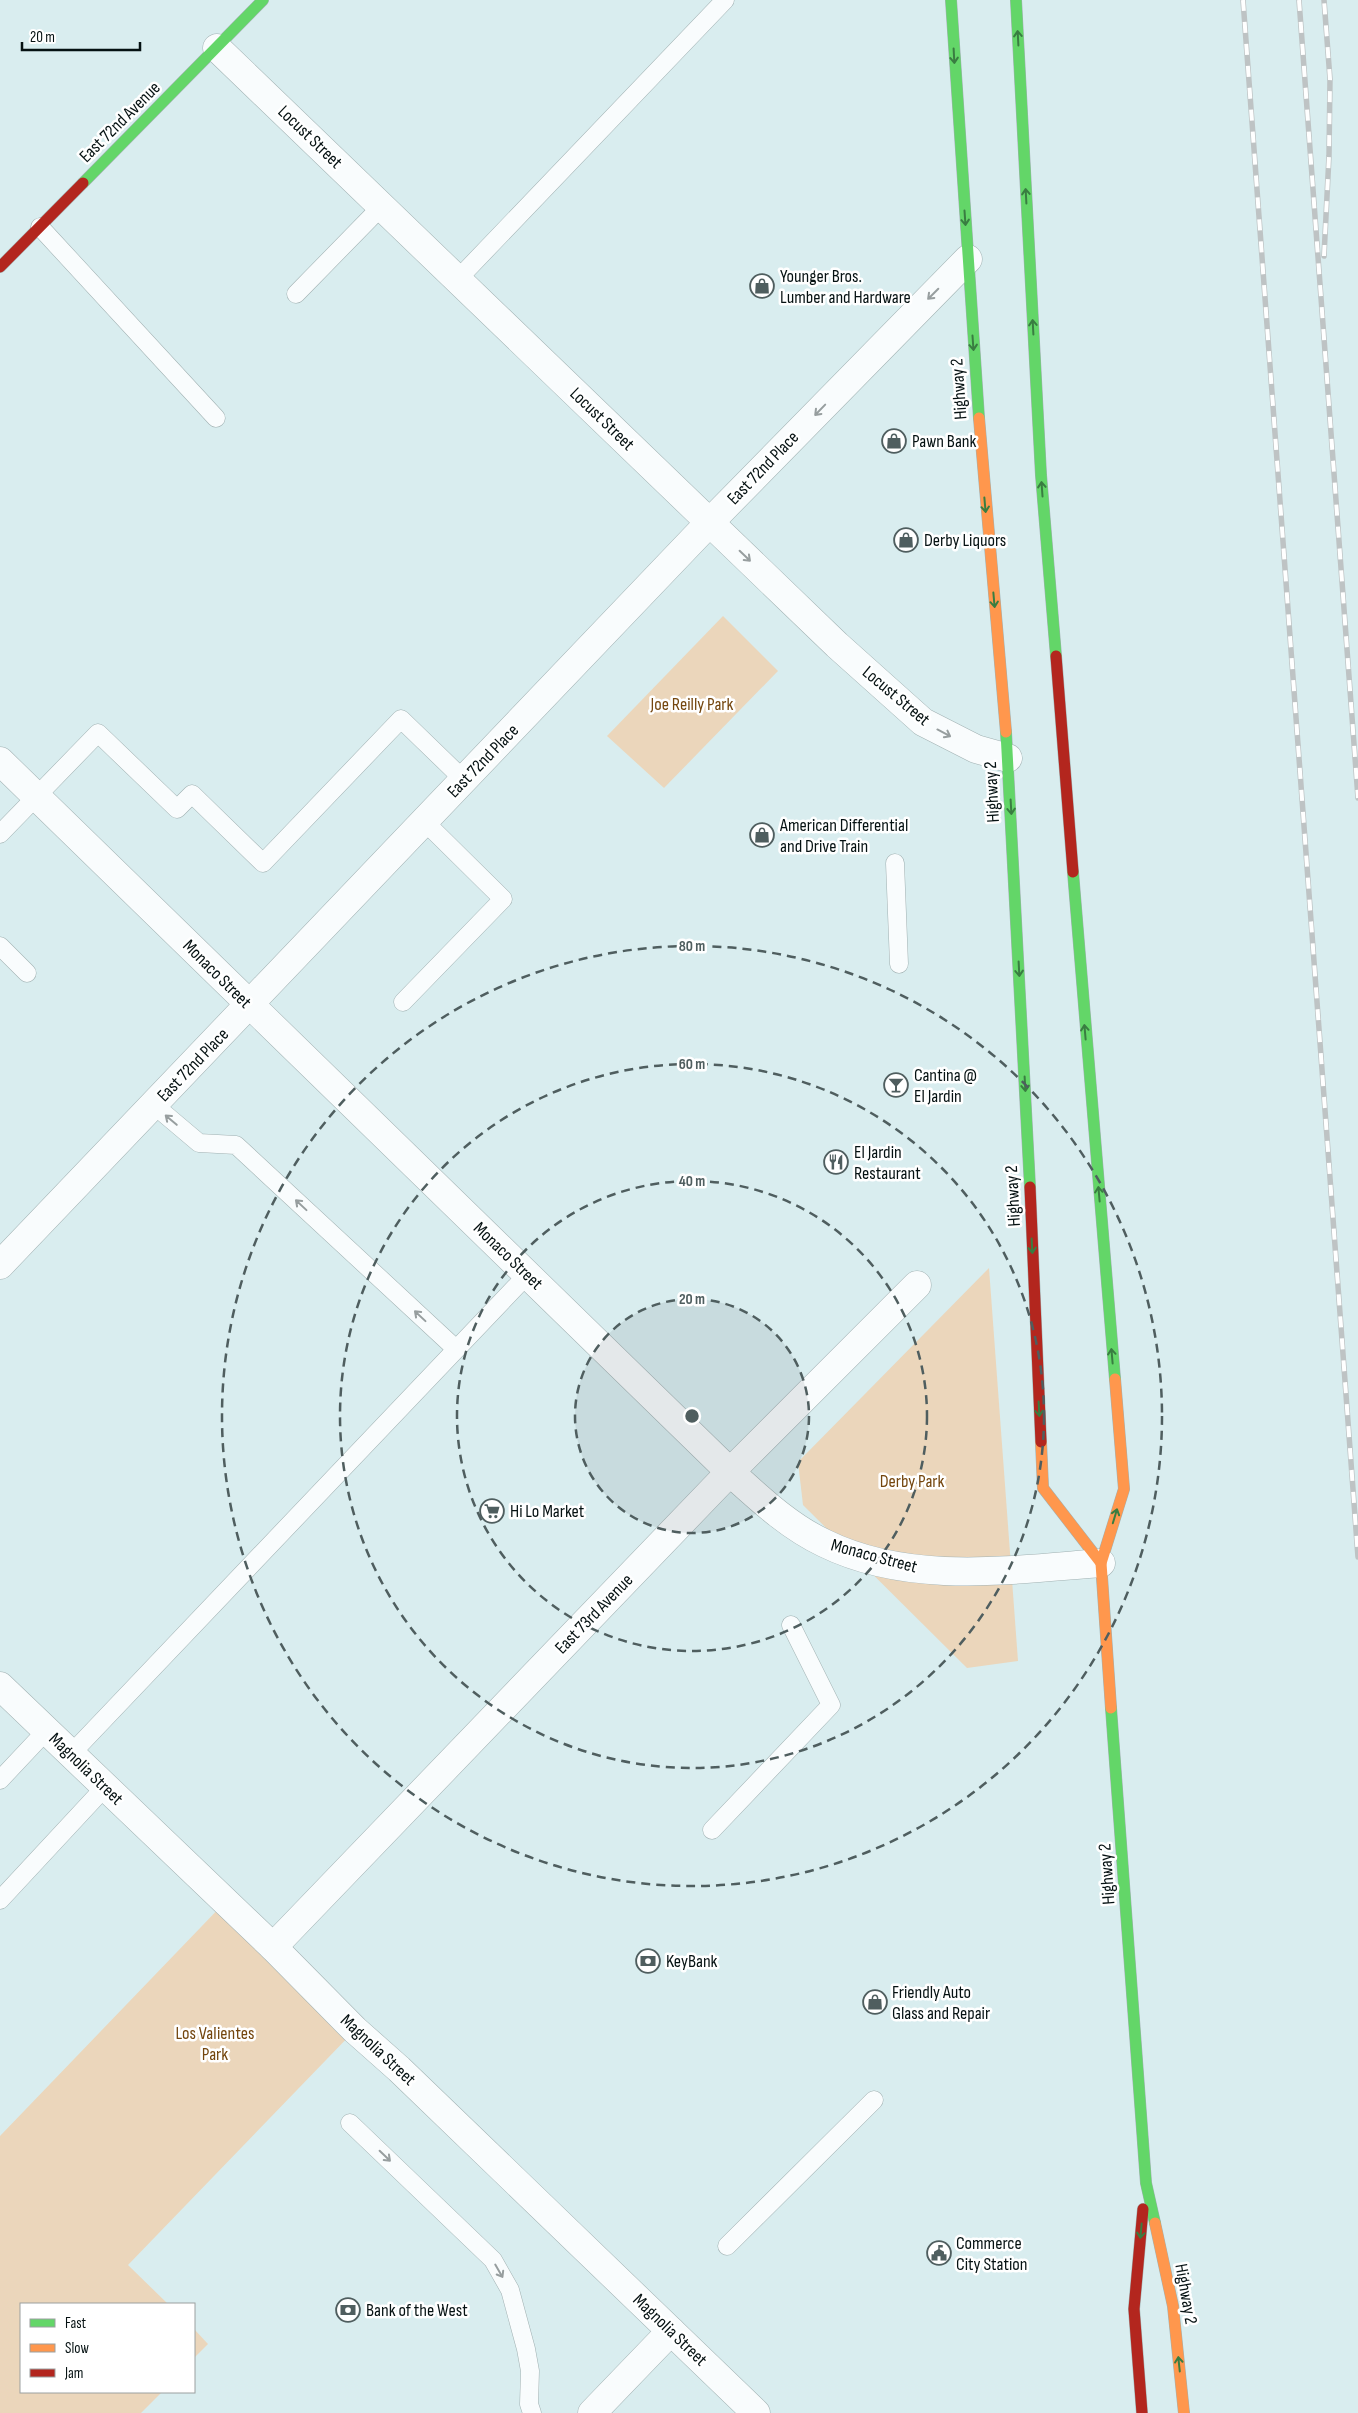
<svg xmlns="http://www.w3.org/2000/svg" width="1358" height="2413" viewBox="0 0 1358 2413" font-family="'Sofia Sans Condensed',sans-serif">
	<rect width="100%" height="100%" fill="#d9edef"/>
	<g fill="#ebd6bb">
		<polygon points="723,616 778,671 664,788 607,736"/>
		<polygon points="989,1268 1018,1661 967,1668 803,1505 798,1462"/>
		<polygon points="226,1901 355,2030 128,2265 168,2304 21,2304 21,2392 162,2392 141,2413 0,2413 0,2136"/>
		<polygon points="194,2329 208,2344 194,2358"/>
	</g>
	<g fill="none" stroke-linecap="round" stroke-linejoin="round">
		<g stroke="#a1b1b2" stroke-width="19">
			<g id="lane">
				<polyline points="40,227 216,418"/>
				<polyline points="457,280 725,0"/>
				<polyline points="296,294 382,206"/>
				<polyline points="0,834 98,733 177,809 192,794 263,863 401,719 464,780"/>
				<polyline points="895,863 899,964"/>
				<polyline points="0,946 27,973"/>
				<polyline points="403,1002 503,899 425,822"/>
				<polyline points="154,1105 199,1143 236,1145 456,1349"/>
				<polyline points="70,1755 527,1275"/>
				<polyline points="0,1780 46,1731"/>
				<polyline points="712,1830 831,1705 791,1625"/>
				<polyline points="0,1900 105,1787"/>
				<polyline points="350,2123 493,2260 510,2290 526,2349 530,2371 529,2404 532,2413"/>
				<polyline points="727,2246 874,2100"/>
			</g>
		</g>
		<g stroke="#a1b1b2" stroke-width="29">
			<g id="street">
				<polyline points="217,48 837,645 923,722 976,749 1008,758"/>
				<path d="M 0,761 L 730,1472 C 759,1498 788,1526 824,1543 C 909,1585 1010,1570 1101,1563"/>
				<polyline points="0,1265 709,523 968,259"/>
				<polyline points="0,1686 273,1947 355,2030 399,2069 756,2413"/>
				<polyline points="273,1947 730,1472 917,1285"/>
				<polyline points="592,2413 671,2331"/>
			</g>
		</g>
		<g stroke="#a1b1b2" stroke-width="12">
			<g id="fast">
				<polyline points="951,0 979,418"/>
				<polyline points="1016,0 1041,475 1056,656"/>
				<polyline points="83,183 263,0"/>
				<polyline points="1006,732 1030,1187"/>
				<polyline points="1073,872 1115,1379"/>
				<polyline points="1111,1708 1146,2183 1155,2223"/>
			</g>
		</g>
		<g stroke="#a1b1b2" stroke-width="12">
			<g id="slow">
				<polyline points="979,418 1006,732"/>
				<polyline points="1041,1442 1043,1488 1101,1563"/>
				<polyline points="1111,1708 1101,1563 1124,1489 1115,1379"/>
				<polyline points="1155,2223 1173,2306 1184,2413"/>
			</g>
		</g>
		<g stroke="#a1b1b2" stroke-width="12">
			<g id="jam">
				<polyline points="0,267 83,183"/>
				<polyline points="1056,656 1073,872"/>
				<polyline points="1030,1187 1041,1442"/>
				<polyline points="1142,2413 1134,2309 1143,2209"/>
			</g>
		</g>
		<use href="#lane" stroke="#f9fcfd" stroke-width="18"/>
		<use href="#street" stroke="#f9fcfd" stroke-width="28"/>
		<use href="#fast" stroke="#63d668" stroke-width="11"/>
		<use href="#slow" stroke="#ff974d" stroke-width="11"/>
		<use href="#jam" stroke="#b3261e" stroke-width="11"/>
		<g stroke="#bec3c4" stroke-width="5.5">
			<g id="rail">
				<polyline points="1243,0 1358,1557"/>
				<polyline points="1299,0 1358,798"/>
				<polyline points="1324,256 1329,156 1330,79 1324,0"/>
			</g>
		</g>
		<use href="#rail" stroke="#fff" stroke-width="4" stroke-dasharray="11" stroke-linecap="butt"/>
	</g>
	<defs><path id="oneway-shaft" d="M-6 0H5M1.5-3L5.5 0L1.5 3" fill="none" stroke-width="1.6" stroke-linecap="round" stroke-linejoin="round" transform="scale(1.25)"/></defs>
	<g stroke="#397d41">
		<use href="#oneway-shaft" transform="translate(1018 38) rotate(-93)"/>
		<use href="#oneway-shaft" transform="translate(954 56) rotate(87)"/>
		<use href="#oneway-shaft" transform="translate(1026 196) rotate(-93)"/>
		<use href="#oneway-shaft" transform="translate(965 218) rotate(86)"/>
		<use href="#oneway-shaft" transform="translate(1033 327) rotate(-93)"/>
		<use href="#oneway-shaft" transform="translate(973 343) rotate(86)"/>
		<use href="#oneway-shaft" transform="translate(1042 489) rotate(-94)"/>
		<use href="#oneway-shaft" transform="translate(985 505) rotate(85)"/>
		<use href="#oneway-shaft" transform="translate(994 600) rotate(85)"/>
		<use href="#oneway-shaft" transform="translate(1011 807) rotate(87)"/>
		<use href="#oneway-shaft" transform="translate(1019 969) rotate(87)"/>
		<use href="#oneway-shaft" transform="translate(1085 1032) rotate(-95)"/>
		<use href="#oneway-shaft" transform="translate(1025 1084) rotate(87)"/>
		<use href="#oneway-shaft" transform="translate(1099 1194) rotate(-95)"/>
		<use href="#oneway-shaft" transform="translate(1032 1246) rotate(87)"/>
		<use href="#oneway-shaft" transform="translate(1112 1356) rotate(-95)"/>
		<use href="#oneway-shaft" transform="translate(1039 1409) rotate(87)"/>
		<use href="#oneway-shaft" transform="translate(1115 1516) rotate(-73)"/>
		<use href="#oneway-shaft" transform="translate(1141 2231) rotate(95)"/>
		<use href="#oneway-shaft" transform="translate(1179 2364) rotate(-96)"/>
	</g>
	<g stroke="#979e9f">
		<use href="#oneway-shaft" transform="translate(933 294) rotate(135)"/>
		<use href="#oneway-shaft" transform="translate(820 410) rotate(134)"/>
		<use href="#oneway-shaft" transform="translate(745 556) rotate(44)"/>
		<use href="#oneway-shaft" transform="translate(944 733) rotate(28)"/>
		<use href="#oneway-shaft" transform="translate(171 1120) rotate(-140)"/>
		<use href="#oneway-shaft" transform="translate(301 1205) rotate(-137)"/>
		<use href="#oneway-shaft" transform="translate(420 1316) rotate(-137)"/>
		<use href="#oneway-shaft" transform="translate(385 2156) rotate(44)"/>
		<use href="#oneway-shaft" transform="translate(499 2271) rotate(60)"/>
	</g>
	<circle cx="692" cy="1416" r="117" fill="#4f5e5f" fill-opacity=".12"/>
	<g fill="none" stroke="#4f5e5f" stroke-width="2.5" stroke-dasharray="9 6">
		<circle cx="692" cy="1416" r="117"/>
		<circle cx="692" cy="1416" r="235"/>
		<circle cx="692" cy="1416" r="352"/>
		<circle cx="692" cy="1416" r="470"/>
	</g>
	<defs>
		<g id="shop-ring" transform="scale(1.25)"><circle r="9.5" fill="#fff" stroke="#4f5e5f" stroke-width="1.5"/><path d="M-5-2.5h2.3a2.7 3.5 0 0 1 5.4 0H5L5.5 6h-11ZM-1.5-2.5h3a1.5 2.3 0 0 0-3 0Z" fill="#4f5e5f"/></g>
		<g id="bar-ring" transform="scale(1.25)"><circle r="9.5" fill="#fff" stroke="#4f5e5f" stroke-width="1.5"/><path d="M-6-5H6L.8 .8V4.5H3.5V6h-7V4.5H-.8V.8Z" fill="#4f5e5f"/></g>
		<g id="restaurant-ring" transform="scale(1.25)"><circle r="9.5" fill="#fff" stroke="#4f5e5f" stroke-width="1.5"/><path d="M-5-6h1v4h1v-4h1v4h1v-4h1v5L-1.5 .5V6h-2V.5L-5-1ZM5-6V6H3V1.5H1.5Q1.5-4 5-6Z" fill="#4f5e5f"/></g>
		<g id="supermarket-ring" transform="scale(1.25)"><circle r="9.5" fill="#fff" stroke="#4f5e5f" stroke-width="1.5"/><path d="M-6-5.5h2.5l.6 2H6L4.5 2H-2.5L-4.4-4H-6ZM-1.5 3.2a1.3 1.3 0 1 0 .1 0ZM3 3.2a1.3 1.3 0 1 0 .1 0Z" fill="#4f5e5f"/></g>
		<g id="bank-ring" transform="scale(1.25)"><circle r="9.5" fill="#fff" stroke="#4f5e5f" stroke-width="1.5"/><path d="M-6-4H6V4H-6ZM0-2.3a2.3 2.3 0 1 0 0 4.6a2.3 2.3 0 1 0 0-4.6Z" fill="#4f5e5f"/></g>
		<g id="civic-ring" transform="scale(1.25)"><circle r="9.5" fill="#fff" stroke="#4f5e5f" stroke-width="1.5"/><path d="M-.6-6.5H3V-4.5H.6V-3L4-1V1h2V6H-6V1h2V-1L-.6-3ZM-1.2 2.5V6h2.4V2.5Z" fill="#4f5e5f"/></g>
	</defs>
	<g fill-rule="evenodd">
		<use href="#shop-ring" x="762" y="286"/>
		<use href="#shop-ring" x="894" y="441"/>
		<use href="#shop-ring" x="906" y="540"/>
		<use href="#shop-ring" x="762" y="835"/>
		<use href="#bar-ring" x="896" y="1085"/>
		<use href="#restaurant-ring" x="836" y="1162"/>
		<use href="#supermarket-ring" x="492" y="1511"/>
		<use href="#bank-ring" x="648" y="1961"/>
		<use href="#shop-ring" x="875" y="2002"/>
		<use href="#civic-ring" x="939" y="2253"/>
		<use href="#bank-ring" x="348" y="2310"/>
	</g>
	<g text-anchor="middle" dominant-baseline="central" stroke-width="5" stroke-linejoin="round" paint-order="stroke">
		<g font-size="18" fill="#051112" stroke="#fff">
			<text transform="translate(120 122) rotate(-45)">East 72nd Avenue</text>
			<text transform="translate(310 137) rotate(44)">Locust Street</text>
			<text transform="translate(959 389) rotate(-94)">Highway 2</text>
			<text transform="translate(602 419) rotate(44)">Locust Street</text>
			<text transform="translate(763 468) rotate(-46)">East 72nd Place</text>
			<text transform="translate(896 696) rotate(40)">Locust Street</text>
			<text transform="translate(483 761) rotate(-46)">East 72nd Place</text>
			<text transform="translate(992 792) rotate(-93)">Highway 2</text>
			<text transform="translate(217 974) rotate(45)">Monaco Street</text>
			<text transform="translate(193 1065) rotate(-46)">East 72nd Place</text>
			<text transform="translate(1013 1196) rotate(-93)">Highway 2</text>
			<text transform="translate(508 1256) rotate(44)">Monaco Street</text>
			<text transform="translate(874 1556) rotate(15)">Monaco Street</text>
			<text transform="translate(594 1614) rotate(-46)">East 73rd Avenue</text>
			<text transform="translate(86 1769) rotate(44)">Magnolia Street</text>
			<text transform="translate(1107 1874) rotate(-94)">Highway 2</text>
			<text transform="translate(378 2050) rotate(43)">Magnolia Street</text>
			<text transform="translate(1186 2294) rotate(80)">Highway 2</text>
			<text transform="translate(670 2330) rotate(44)">Magnolia Street</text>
		</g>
		<g font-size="18" fill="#051112" stroke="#fff" text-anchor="start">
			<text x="780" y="276">Younger Bros.<tspan x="780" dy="21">Lumber and Hardware</tspan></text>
			<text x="912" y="441">Pawn Bank</text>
			<text x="924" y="540">Derby Liquors</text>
			<text x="780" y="825">American Differential<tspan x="780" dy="21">and Drive Train</tspan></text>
			<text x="914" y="1075">Cantina @<tspan x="914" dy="21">El Jardin</tspan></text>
			<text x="854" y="1152">El Jardin<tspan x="854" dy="21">Restaurant</tspan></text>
			<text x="510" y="1511">Hi Lo Market</text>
			<text x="666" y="1961">KeyBank</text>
			<text x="892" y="1992">Friendly Auto<tspan x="892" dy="21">Glass and Repair</tspan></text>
			<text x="956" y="2243">Commerce<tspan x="956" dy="21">City Station</tspan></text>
			<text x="366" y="2310">Bank of the West</text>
		</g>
		<g font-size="18" fill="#74460e" stroke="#fff">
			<text x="692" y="704">Joe Reilly Park</text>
			<text x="912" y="1481">Derby Park</text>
			<text x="215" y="2033">Los Valientes<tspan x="215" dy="21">Park</tspan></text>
		</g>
	</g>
	<circle cx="692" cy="1416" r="8" fill="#4f5e5f" stroke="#fff" stroke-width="2.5"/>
	<g font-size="15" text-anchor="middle" font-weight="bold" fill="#4f5e5f" stroke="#fff" stroke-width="5" stroke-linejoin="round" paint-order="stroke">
		<text x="692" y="951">80 m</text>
		<text x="692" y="1069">60 m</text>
		<text x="692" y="1186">40 m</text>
		<text x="692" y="1304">20 m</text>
	</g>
	<rect x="20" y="2303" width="175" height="90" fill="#ffffff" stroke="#9ba0a0"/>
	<rect x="30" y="2319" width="25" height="8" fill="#63d668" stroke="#9ba0a0"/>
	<text x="65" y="2328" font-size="15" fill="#051112">Fast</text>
	<rect x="30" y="2344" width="25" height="8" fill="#ff974d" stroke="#9ba0a0"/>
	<text x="65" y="2353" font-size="15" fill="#051112">Slow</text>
	<rect x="30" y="2369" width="25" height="8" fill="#b3261e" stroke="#9ba0a0"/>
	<text x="65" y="2378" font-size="15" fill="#051112">Jam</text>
	<path d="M22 42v8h118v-8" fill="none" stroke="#051112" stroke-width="2.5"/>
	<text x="30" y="42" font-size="15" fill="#051112" stroke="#ffffff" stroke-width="4" paint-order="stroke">20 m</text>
</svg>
